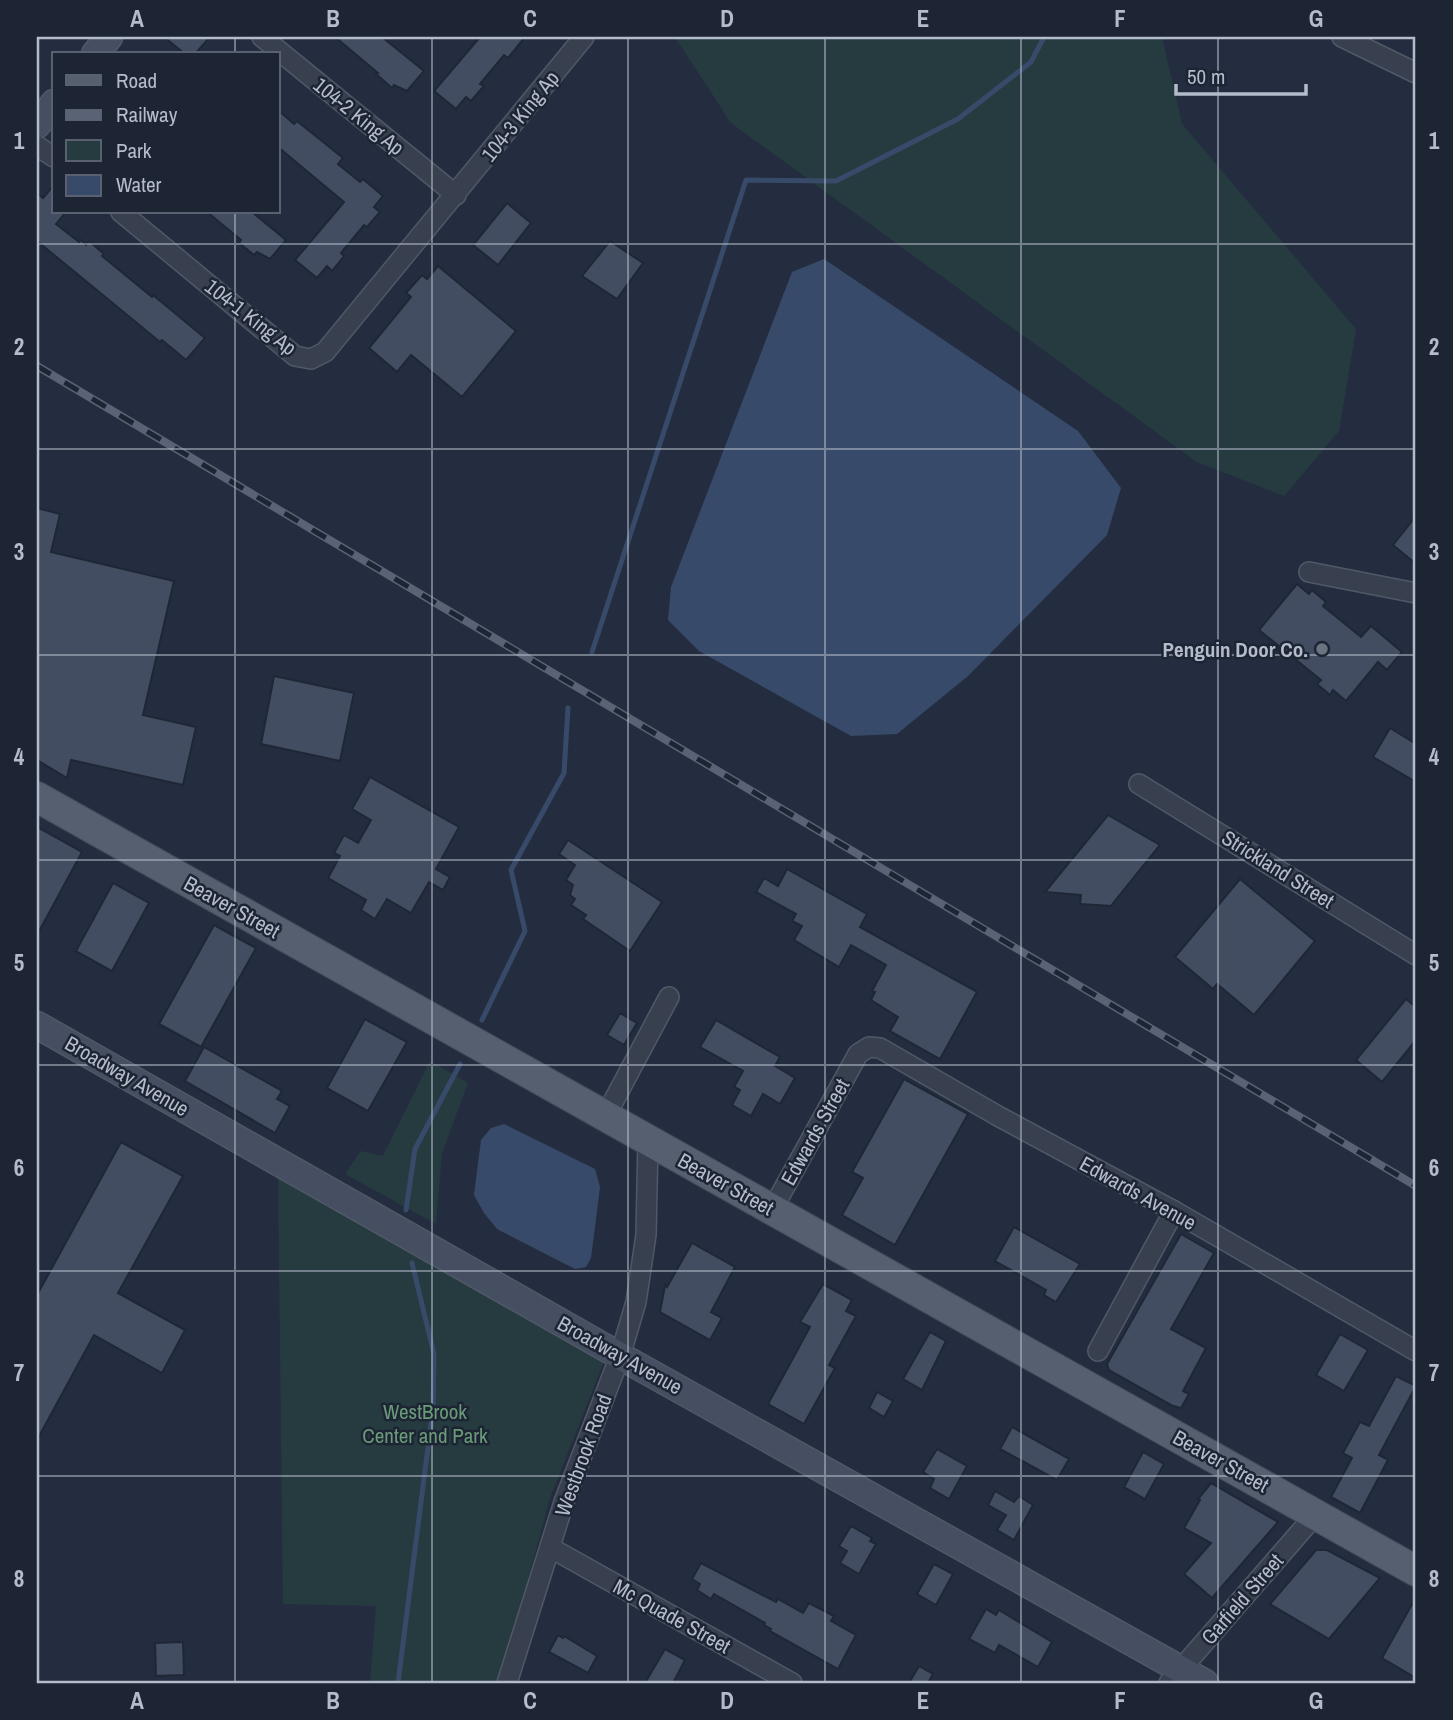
<svg xmlns="http://www.w3.org/2000/svg" width="1453" height="1720" viewBox="0 0 1453 1720" font-family="'Archivo Narrow',sans-serif">
	<rect width="100%" height="100%" fill="#242d3f"/>
	<g fill="#263b40">
		<polygon points="675,37 1162,37 1182,124 1356,329 1339,431 1284,496 1197,462 731,123"/>
		<polygon points="430,1061 468,1083 442,1153 436,1224 345,1174 361,1151 383,1156"/>
		<polygon points="278,1172 605,1359 550,1498 500,1683 370,1683 376,1606 283,1604"/>
	</g>
	<g fill="#384a69">
		<polygon points="824,259 1078,431 1121,488 1107,535 968,676 897,734 851,736 699,651 668,620 671,587 792,272"/>
		<polygon points="504,1124 595,1169 600,1187 591,1258 586,1267 575,1269 497,1229 484,1213 474,1195 481,1140 491,1128"/>
	</g>
	<g fill="none" stroke-linecap="round" stroke-linejoin="round">
		<g stroke="#384a69" stroke-width="5">
			<polyline points="592,652 746,180 836,181 958,119 1031,62 1044,37"/>
			<polyline points="482,1020 525,931 511,870 564,773 568,708"/>
			<polyline points="406,1210 415,1149 460,1064"/>
			<polyline points="398,1683 433,1408 434,1354 412,1263"/>
		</g>
	</g>
	<g fill="#424d61" stroke="#1f2736" stroke-width="2">
		<polygon points="164,37 210,37 195,54 185,54"/>
		<polygon points="335,37 382,37 424,71 407,91 394,85 392,88 376,74 378,73"/>
		<polygon points="480,37 525,37 508,58 504,55 480,84 484,86 471,101 466,97 456,109 434,91"/>
		<polygon points="278,110 294,124 297,121 343,158 338,164 360,182 363,179 383,196 374,207 380,212 367,227 364,225 341,253 344,256 332,271 327,266 317,278 295,260 344,202 278,147"/>
		<polygon points="54,185 54,212 66,212 56,224 79,242 81,240 86,245 89,241 104,254 102,256 152,297 153,295 205,338 186,360 162,340 160,342 37,241 37,193 43,198"/>
		<polygon points="507,203 531,223 498,265 473,245"/>
		<polygon points="207,212 252,212 286,240 270,259 257,252 254,255 239,243 241,240"/>
		<polygon points="610,241 643,263 617,299 582,276"/>
		<polygon points="438,266 516,331 462,397 411,355 397,372 369,348 411,297 406,293 422,275 427,279"/>
		<polygon points="37,508 60,514 51,552 174,581 143,715 196,727 183,785 71,760 67,778 37,760"/>
		<polygon points="1416,516 1416,564 1393,545"/>
		<polygon points="1297,584 1309,594 1312,590 1326,602 1323,606 1361,637 1371,626 1402,652 1387,670 1378,662 1346,701 1333,690 1330,695 1317,684 1321,680 1259,630"/>
		<polygon points="274,676 354,693 340,761 261,744"/>
		<polygon points="1390,728 1416,744 1416,782 1373,757"/>
		<polygon points="370,777 459,827 436,869 450,877 443,890 429,882 411,913 387,899 375,919 361,910 366,900 328,878 340,856 334,853 344,835 358,843 371,820 352,809"/>
		<polygon points="1108,815 1160,845 1111,906 1080,904 1081,895 1045,892"/>
		<polygon points="37,827 82,852 37,935"/>
		<polygon points="568,840 662,902 630,951 583,919 586,915 571,905 575,899 570,895 573,885 566,880 575,865 559,854"/>
		<polygon points="787,869 867,914 860,927 977,992 940,1059 890,1031 898,1017 871,1000 875,992 872,991 886,965 851,945 839,967 794,940 802,926 792,921 796,914 756,892 764,878 778,886"/>
		<polygon points="1240,879 1315,941 1254,1015 1217,984 1213,989 1175,957"/>
		<polygon points="113,883 149,903 112,971 76,951"/>
		<polygon points="214,925 256,948 201,1047 159,1024"/>
		<polygon points="1406,999 1416,1007 1416,1040 1382,1082 1356,1060"/>
		<polygon points="620,1013 637,1023 624,1045 607,1035"/>
		<polygon points="365,1019 407,1042 368,1111 327,1088"/>
		<polygon points="716,1020 780,1057 775,1066 795,1078 780,1104 763,1094 751,1116 732,1105 740,1090 734,1087 743,1071 700,1047"/>
		<polygon points="204,1047 282,1091 277,1099 290,1106 275,1133 185,1081"/>
		<polygon points="904,1079 968,1114 895,1245 842,1215 863,1178 852,1172"/>
		<polygon points="121,1142 183,1176 118,1293 185,1330 162,1373 94,1335 37,1440 37,1295"/>
		<polygon points="1014,1227 1080,1264 1056,1302 1044,1295 1046,1290 995,1261"/>
		<polygon points="1181,1234 1214,1253 1171,1329 1206,1348 1183,1391 1189,1394 1181,1408 1173,1406 1109,1370 1107,1364"/>
		<polygon points="692,1243 735,1267 711,1312 722,1318 710,1340 660,1312 665,1285 667,1287"/>
		<polygon points="823,1284 852,1300 846,1311 856,1316 829,1365 835,1368 804,1424 768,1404 810,1327 800,1322"/>
		<polygon points="930,1332 946,1341 922,1390 903,1379"/>
		<polygon points="1340,1334 1368,1350 1344,1391 1316,1375"/>
		<polygon points="1396,1376 1416,1386 1379,1455 1388,1460 1360,1513 1331,1497 1352,1458 1343,1453 1360,1422 1369,1426"/>
		<polygon points="877,1392 893,1401 884,1417 869,1408"/>
		<polygon points="1012,1427 1069,1459 1057,1480 1000,1449"/>
		<polygon points="937,1449 967,1466 949,1499 930,1488 934,1479 923,1472"/>
		<polygon points="1143,1452 1164,1464 1145,1499 1124,1487"/>
		<polygon points="1211,1483 1278,1522 1212,1598 1184,1574 1211,1543 1184,1528 1200,1500 1198,1499"/>
		<polygon points="995,1491 1014,1502 1019,1496 1033,1505 1014,1540 997,1530 1006,1515 988,1505"/>
		<polygon points="851,1526 872,1538 870,1541 876,1544 859,1574 840,1563 847,1551 839,1546"/>
		<polygon points="1316,1550 1327,1550 1380,1578 1329,1639 1270,1604"/>
		<polygon points="701,1563 776,1602 778,1599 803,1613 809,1603 834,1616 831,1621 856,1635 838,1669 770,1631 771,1629 764,1625 765,1623 714,1594 711,1599 697,1590 700,1584 692,1579"/>
		<polygon points="934,1564 953,1574 936,1605 917,1594"/>
		<polygon points="1416,1597 1416,1678 1382,1658"/>
		<polygon points="986,1609 996,1615 999,1610 1052,1642 1038,1667 999,1645 995,1653 969,1639"/>
		<polygon points="558,1635 563,1638 564,1636 597,1656 588,1673 549,1652"/>
		<polygon points="183,1642 184,1675 156,1676 155,1643"/>
		<polygon points="665,1649 685,1660 673,1683 645,1683"/>
		<polygon points="919,1666 933,1674 928,1683 909,1683"/>
	</g>
	<g fill="none" stroke-linecap="round" stroke-linejoin="round">
		<g stroke="#505867" stroke-width="22">
			<g id="street">
				<polyline points="262,37 456,195"/>
				<polyline points="1342,37 1416,73"/>
				<polyline points="37,146 54,157"/>
				<polyline points="121,212 295,356 311,359 325,352 584,37"/>
				<polyline points="1309,572 1416,593"/>
				<polyline points="1139,784 1416,955"/>
				<polyline points="605,1117 669,997"/>
				<polyline points="772,1210 858,1054 869,1047 880,1048 998,1116 1174,1211 1416,1351"/>
				<polyline points="1098,1351 1174,1211"/>
				<polyline points="551,1548 792,1683"/>
				<polyline points="507,1683 564,1502 620,1356 636,1302 646,1235 648,1140"/>
				<polyline points="1169,1683 1316,1514"/>
			</g>
		</g>
		<g stroke="#505867" stroke-width="29">
			<g id="secondary">
				<polyline points="95,54 109,37"/>
				<polyline points="37,125 54,103"/>
				<polyline points="37,1025 620,1356 1205,1683"/>
			</g>
		</g>
		<g stroke="#414958" stroke-width="32">
			<polyline id="primary" points="37,797 1416,1571"/>
		</g>
		<use href="#street" stroke="#38404f" stroke-width="19"/>
		<use href="#secondary" stroke="#464e62" stroke-width="26"/>
		<use href="#primary" stroke="#565f6f" stroke-width="30"/>
		<g stroke="#5a6376" stroke-width="8">
			<polyline id="rail" points="37,366 1416,1186"/>
		</g>
		<use href="#rail" stroke="#1d2534" stroke-width="5" stroke-dasharray="16" stroke-linecap="butt"/>
	</g>
	<path fill="none" stroke="#b4bbca" stroke-width="2" stroke-opacity="0.55" d="M 235,37 L 235,54M 432,37 L 432,1683M 628,37 L 628,1683M 825,37 L 825,1683M 1021,37 L 1021,1683M 1218,37 L 1218,1683M 235,212 L 235,1683M 37,244 L 1416,244M 37,449 L 1416,449M 37,655 L 1416,655M 37,860 L 1416,860M 37,1065 L 1416,1065M 37,1271 L 1416,1271M 37,1476 L 1416,1476"/>
	<circle fill="#6b7280" stroke="#1d2534" stroke-width="2.5" cx="1322" cy="649" r="7"/>
	<g text-anchor="middle" dominant-baseline="central" stroke-width="5" stroke-linejoin="round" paint-order="stroke">
		<g font-size="21" fill="#b4bbca" stroke="#1d2534">
			<text transform="translate(359 116) rotate(39)">104-2 King Ap</text>
			<text transform="translate(520 116) rotate(-51)">104-3 King Ap</text>
			<text transform="translate(251 317) rotate(38)">104-1 King Ap</text>
			<text transform="translate(1278 869) rotate(32)">Strickland Street</text>
			<text transform="translate(232 907) rotate(29)">Beaver Street</text>
			<text transform="translate(127 1076) rotate(30)">Broadway Avenue</text>
			<text transform="translate(815 1132) rotate(-61)">Edwards Street</text>
			<text transform="translate(726 1184) rotate(29)">Beaver Street</text>
			<text transform="translate(1138 1193) rotate(29)">Edwards Avenue</text>
			<text transform="translate(620 1355) rotate(29)">Broadway Avenue</text>
			<text transform="translate(583 1455) rotate(-70)">Westbrook Road</text>
			<text transform="translate(1221 1461) rotate(29)">Beaver Street</text>
			<text transform="translate(1242 1599) rotate(-49)">Garfield Street</text>
			<text transform="translate(672 1616) rotate(29)">Mc Quade Street</text>
		</g>
		<g font-size="21" font-weight="bold" fill="#b4bbca" stroke="#1d2534" text-anchor="end">
			<text x="1308" y="649">Penguin Door Co.</text>
		</g>
		<g font-size="21" fill="#6a9b79" stroke="#1d2534">
			<text x="425" y="1411">WestBrook<tspan x="425" dy="24">Center and Park</tspan></text>
		</g>
	</g>
	<rect width="1453" height="1720" fill="none" stroke="#1d2534" stroke-width="77"/>
	<rect x="52" y="52" width="228" height="161" fill="#1d2534" stroke="#596170" stroke-width="2"/>
	<rect x="66" y="75" width="35" height="10" fill="#565f6f" stroke="#596170" stroke-width="2"/>
	<text x="116" y="88" font-size="21" fill="#b4bbca">Road</text>
	<rect x="66" y="110" width="35" height="10" fill="#5a6376" stroke="#596170" stroke-width="2"/>
	<text x="116" y="122" font-size="21" fill="#b4bbca">Railway</text>
	<rect x="66" y="140" width="35" height="21" fill="#263b40" stroke="#596170" stroke-width="2"/>
	<text x="116" y="158" font-size="21" fill="#b4bbca">Park</text>
	<rect x="66" y="175" width="35" height="21" fill="#384a69" stroke="#596170" stroke-width="2"/>
	<text x="116" y="192" font-size="21" fill="#b4bbca">Water</text>
	<path d="M1176 84v10h130v-10" fill="none" stroke="#b4bbca" stroke-width="3.5"/>
	<text x="1187" y="84" font-size="21" fill="#b4bbca" stroke="#1d2534" stroke-width="5" paint-order="stroke">50 m</text>
	<rect x="38" y="38" width="1376" height="1644" fill="none" stroke="#b4bbca" stroke-width="2.5"/>
	<g font-size="23" text-anchor="middle" font-weight="bold" fill="#b4bbca">
		<text x="137" y="27">A</text>
		<text x="333" y="27">B</text>
		<text x="530" y="27">C</text>
		<text x="727" y="27">D</text>
		<text x="923" y="27">E</text>
		<text x="1120" y="27">F</text>
		<text x="1316" y="27">G</text>
		<text x="19" y="149">1</text>
		<text x="1434" y="149">1</text>
		<text x="19" y="355">2</text>
		<text x="1434" y="355">2</text>
		<text x="19" y="560">3</text>
		<text x="1434" y="560">3</text>
		<text x="19" y="765">4</text>
		<text x="1434" y="765">4</text>
		<text x="19" y="971">5</text>
		<text x="1434" y="971">5</text>
		<text x="19" y="1176">6</text>
		<text x="1434" y="1176">6</text>
		<text x="19" y="1381">7</text>
		<text x="1434" y="1381">7</text>
		<text x="19" y="1587">8</text>
		<text x="1434" y="1587">8</text>
		<text x="137" y="1709">A</text>
		<text x="333" y="1709">B</text>
		<text x="530" y="1709">C</text>
		<text x="727" y="1709">D</text>
		<text x="923" y="1709">E</text>
		<text x="1120" y="1709">F</text>
		<text x="1316" y="1709">G</text>
	</g>
</svg>
